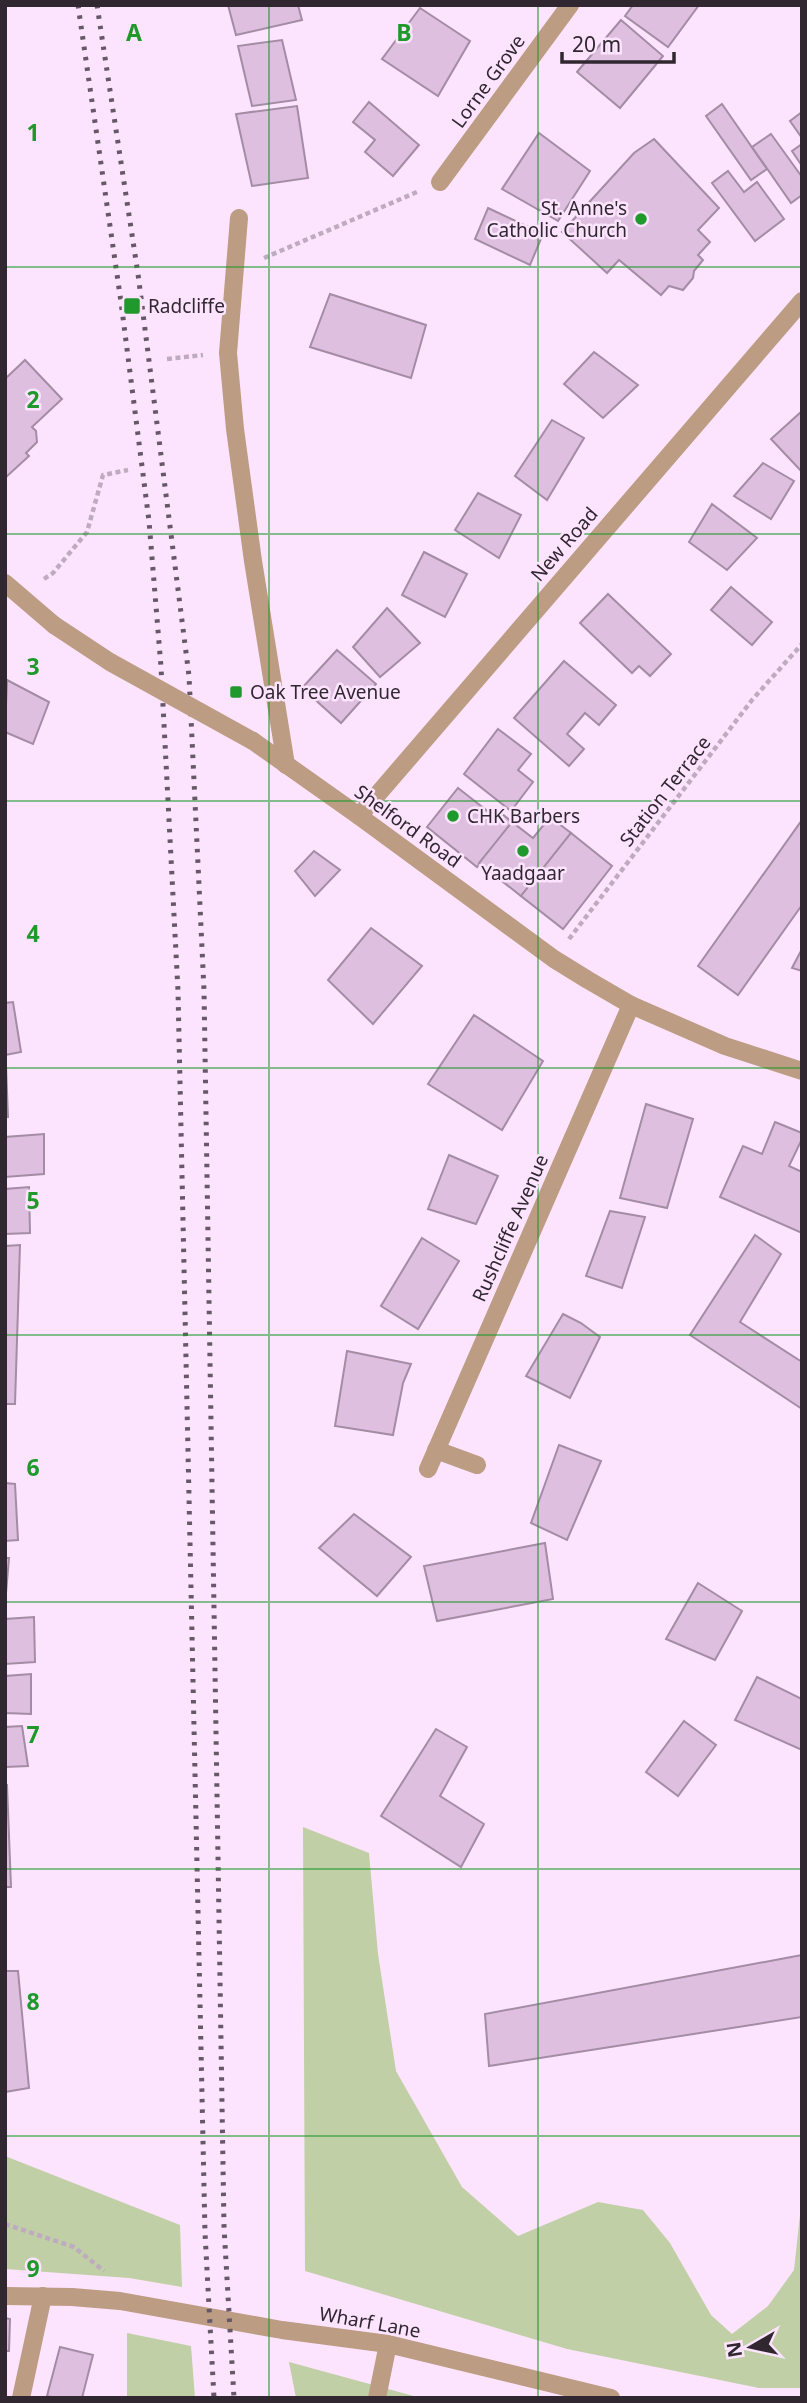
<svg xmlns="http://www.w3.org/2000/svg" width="807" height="2403" viewBox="0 0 807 2403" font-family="'Noto Sans',sans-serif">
	<rect width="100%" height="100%" fill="#fde4fe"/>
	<g fill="#c0cfa6">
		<polygon points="303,1827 369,1853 378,1954 396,2071 462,2187 518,2236 598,2202 643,2210 670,2243 711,2315 732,2334 768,2306 794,2270 802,2196 802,2388 759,2388 567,2349 305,2271"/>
		<polygon points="5,2156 180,2225 182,2287 129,2278 5,2269"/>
		<polygon points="127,2333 191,2346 195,2398 127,2398"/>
		<polygon points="289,2362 421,2398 296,2398"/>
	</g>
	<g fill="#dfbfe0" stroke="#a38ca4" stroke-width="2">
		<polygon points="228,5 298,5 302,20 236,35"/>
		<polygon points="633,5 699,5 668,47 625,16"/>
		<polygon points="420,8 470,41 438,96 382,59"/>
		<polygon points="621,20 663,56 620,108 577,72"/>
		<polygon points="282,40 296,100 252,106 238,46"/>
		<polygon points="369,102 419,145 393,176 365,152 375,140 353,122"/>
		<polygon points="722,104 767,169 751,180 706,116"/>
		<polygon points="297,106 308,178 252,186 236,114"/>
		<polygon points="802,112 802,138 790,121"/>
		<polygon points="539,133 590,171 558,221 502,189"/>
		<polygon points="771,134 802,177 802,195 791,203 752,147"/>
		<polygon points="654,139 719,208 698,230 710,242 698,255 703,260 694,271 693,278 683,290 669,286 661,295 619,260 607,273 562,232 634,153"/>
		<polygon points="802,144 802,166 792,151"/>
		<polygon points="728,171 744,192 757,182 784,219 755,241 712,183"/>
		<polygon points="488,208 543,234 530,265 475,239"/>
		<polygon points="330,294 426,325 411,378 310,347"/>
		<polygon points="594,352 638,385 603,418 564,384"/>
		<polygon points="25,360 62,399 32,427 36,431 37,442 26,453 29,456 5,478 5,379"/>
		<polygon points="801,412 802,413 802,472 771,439"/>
		<polygon points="552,420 584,438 547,500 515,476"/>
		<polygon points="763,463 794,481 771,519 734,496"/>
		<polygon points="478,493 521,515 499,558 455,530"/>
		<polygon points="712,504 757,538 727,570 689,542"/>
		<polygon points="424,552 467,574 445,617 402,595"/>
		<polygon points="731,587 772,622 752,645 711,610"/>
		<polygon points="608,594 671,654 650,676 639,666 632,673 580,623"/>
		<polygon points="387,608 420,643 380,677 353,647"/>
		<polygon points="337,650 376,684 341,723 302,688"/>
		<polygon points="564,661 616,705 599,725 585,713 567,734 584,749 569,766 514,718"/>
		<polygon points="7,680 49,702 33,744 5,732"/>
		<polygon points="498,729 531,754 518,770 533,782 511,811 464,774"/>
		<polygon points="458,788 490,813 495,808 512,822 477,867 427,827"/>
		<polygon points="550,817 571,833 521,896 479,863 512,822 533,838"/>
		<polygon points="802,820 802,905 738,995 698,966"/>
		<polygon points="571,833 612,866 563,929 521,896"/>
		<polygon points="314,851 340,870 315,896 295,871"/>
		<polygon points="371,928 422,966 373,1024 328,980"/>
		<polygon points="802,949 802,971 792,968"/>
		<polygon points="13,1002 21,1052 5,1055 5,1003"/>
		<polygon points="474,1015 543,1061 502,1130 428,1084"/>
		<polygon points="6,1066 8,1117 5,1117 5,1066"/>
		<polygon points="646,1104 693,1119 667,1208 620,1198"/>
		<polygon points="775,1122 802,1133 802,1139 789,1166 802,1172 802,1233 720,1197 743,1146 762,1154"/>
		<polygon points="44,1134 44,1174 5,1177 5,1137"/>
		<polygon points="449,1155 498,1176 476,1224 428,1209"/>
		<polygon points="29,1187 30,1233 5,1234 5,1189"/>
		<polygon points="610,1211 645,1217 622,1288 586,1276"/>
		<polygon points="755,1235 781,1254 740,1322 802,1362 802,1409 690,1335"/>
		<polygon points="422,1238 459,1261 418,1329 381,1306"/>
		<polygon points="20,1245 15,1404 5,1404 5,1246"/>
		<polygon points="563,1314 581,1323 600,1337 570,1398 526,1376"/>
		<polygon points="347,1351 411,1364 403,1383 393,1435 335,1426"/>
		<polygon points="559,1445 601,1461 567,1540 531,1523"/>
		<polygon points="5,1483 15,1484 18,1540 5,1541"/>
		<polygon points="354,1514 411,1557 377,1596 319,1548"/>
		<polygon points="545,1543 553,1599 437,1621 424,1566"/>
		<polygon points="5,1558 9,1558 5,1605"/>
		<polygon points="698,1583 742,1611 715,1660 666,1639"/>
		<polygon points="34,1617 35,1662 5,1664 5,1619"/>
		<polygon points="31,1674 31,1714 5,1713 5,1676"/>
		<polygon points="757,1677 802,1699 802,1750 735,1720"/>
		<polygon points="684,1721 716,1745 678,1796 646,1772"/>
		<polygon points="22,1726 28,1766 5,1767 5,1727"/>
		<polygon points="436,1729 467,1747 440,1796 484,1824 461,1867 381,1816"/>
		<polygon points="5,1785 7,1785 11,1887 5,1887"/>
		<polygon points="802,1955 802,2017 489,2066 485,2014"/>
		<polygon points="5,1971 18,1971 29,2088 5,2092"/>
		<polygon points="5,2318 10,2319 9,2351 5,2351"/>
		<polygon points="60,2347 93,2355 82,2398 55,2398 47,2396"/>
	</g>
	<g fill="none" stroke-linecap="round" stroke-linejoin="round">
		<g stroke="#bfabc0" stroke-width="4.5" stroke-dasharray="5 3.5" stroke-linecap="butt">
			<polyline points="264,258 417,192"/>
			<polyline points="167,359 203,355"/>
			<polyline points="44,579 53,573 87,532 103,475 128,470"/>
			<polyline points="569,939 752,700 802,644"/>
			<polyline points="5,2224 74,2247 104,2271"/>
		</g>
		<g stroke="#bc9c82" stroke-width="18">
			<polyline points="440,182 570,5"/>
			<polyline points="239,218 228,353 235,429 253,561 286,765"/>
			<polyline points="5,583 54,625"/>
			<polyline points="253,741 359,816 554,959 588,980 631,1005 725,1046 802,1071"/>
			<polyline points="359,816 802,301"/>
			<polyline points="436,1450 477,1465"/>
			<polyline points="428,1469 631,1005"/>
			<polyline points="5,2296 72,2297 120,2301 282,2330 388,2344 611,2398"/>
			<polyline points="21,2398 43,2296"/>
			<polyline points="377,2398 388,2344"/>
		</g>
		<g stroke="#665867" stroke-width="5" stroke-dasharray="3.5 7" stroke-linecap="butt">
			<polyline points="78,5 121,302 149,521 161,667 178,991 205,2233 214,2398"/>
			<polyline points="97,5 138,274 189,676 204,990 224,2227 234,2398"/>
		</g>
		<polyline stroke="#bc9c82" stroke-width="18" points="54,625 110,662 253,741"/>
	</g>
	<path fill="none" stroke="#1f992b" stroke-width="2" stroke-opacity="0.55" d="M 269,5 L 269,2398M 538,5 L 538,2398M 5,267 L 802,267M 5,534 L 802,534M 5,801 L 802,801M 5,1068 L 802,1068M 5,1335 L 802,1335M 5,1602 L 802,1602M 5,1869 L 802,1869M 5,2136 L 802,2136"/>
	<g fill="#1f992b" stroke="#fde4fe" stroke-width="2.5">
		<circle cx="641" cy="219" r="7"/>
		<rect x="123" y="297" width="18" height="18" rx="3.5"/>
		<rect x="229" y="685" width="14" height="14" rx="3.5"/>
		<circle cx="453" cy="816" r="7"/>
		<circle cx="523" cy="851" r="7"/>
	</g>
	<g text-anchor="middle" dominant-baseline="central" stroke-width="5" stroke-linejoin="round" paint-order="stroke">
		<g font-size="19" fill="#302731" stroke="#fde4fe">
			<text transform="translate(488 81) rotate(-54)">Lorne Grove</text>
			<text transform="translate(564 544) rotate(-49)">New Road</text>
			<text transform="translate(665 791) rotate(-52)">Station Terrace</text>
			<text transform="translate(408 826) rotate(36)">Shelford Road</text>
			<text transform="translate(510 1228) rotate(-66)">Rushcliffe Avenue</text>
			<text transform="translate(370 2322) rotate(10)">Wharf Lane</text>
		</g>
		<g font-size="19" fill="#302731" stroke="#fde4fe" text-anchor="start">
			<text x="627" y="208" text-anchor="end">St. Anne's<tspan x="627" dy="22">Catholic Church</tspan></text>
			<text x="148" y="306">Radcliffe</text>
			<text x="250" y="692">Oak Tree Avenue</text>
			<text x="467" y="816">CHK Barbers</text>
			<text x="523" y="873" text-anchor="middle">Yaadgaar</text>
		</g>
	</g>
	<g font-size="23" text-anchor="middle" font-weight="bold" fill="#1f992b" stroke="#fde4fe" stroke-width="5" stroke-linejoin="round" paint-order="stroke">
		<text x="134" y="41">A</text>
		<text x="404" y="41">B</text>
		<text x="33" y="141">1</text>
		<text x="33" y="408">2</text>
		<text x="33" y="675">3</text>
		<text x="33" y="942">4</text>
		<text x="33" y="1209">5</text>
		<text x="33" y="1476">6</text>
		<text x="33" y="1743">7</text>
		<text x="33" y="2010">8</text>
		<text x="33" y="2277">9</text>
	</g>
	<rect width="807" height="2403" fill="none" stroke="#302731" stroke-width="14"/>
	<g transform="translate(751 2347) rotate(261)" stroke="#fde4fe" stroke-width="5" paint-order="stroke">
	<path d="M0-5L12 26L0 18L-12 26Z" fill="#302731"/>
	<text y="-10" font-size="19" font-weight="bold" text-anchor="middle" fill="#302731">N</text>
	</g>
	<path d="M562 52v10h112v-10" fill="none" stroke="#302731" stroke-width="3.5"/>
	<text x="572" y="52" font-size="21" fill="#302731" stroke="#fde4fe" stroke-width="5" paint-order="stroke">20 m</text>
</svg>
